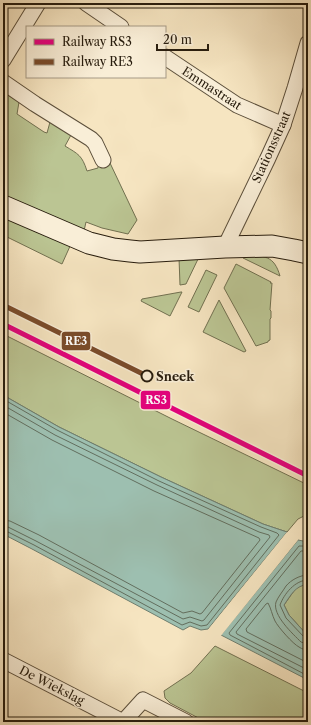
<svg xmlns="http://www.w3.org/2000/svg" width="311" height="725" viewBox="0 0 311 725" font-family="'Libre Caslon Text',serif">
	<rect width="100%" height="100%" fill="#f6e5c1"/>
	<filter id="stains"><feTurbulence type="fractalNoise" baseFrequency=".005" numOctaves="4"/><feColorMatrix values="0 0 0 0 .2 0 0 0 0 .09 0 0 0 0 .02 0 0 0 .5 -.17"/></filter>
	<radialGradient id="worn" r=".72"><stop offset=".6" stop-color="#630" stop-opacity="0"/><stop offset="1" stop-color="#630" stop-opacity=".3"/></radialGradient>
	<g fill="#bbc593" stroke="#717050">
		<path d="M 3,92 L 19,102 L 17,114 L 44,132 L 47,133 L 50,122 L 71,135 L 65,146 C 78,154 82,155 87,171 L 98,168 L 98,166 L 110,163 L 137,220 L 128,234 L 102,228 L 86,222 L 84,231 L 3,198 Z"/>
		<polygon points="3,215 71,244 62,264 3,235"/>
		<path d="M 245,255 C 264,256 274,255 280,276 L 243,258 Z"/>
		<polygon points="199,257 186,284 180,285 179,258"/>
		<polygon points="236,264 271,282 270,283 272,283 270,310 271,311 271,318 270,319 270,340 268,341 268,342 256,346 224,288"/>
		<polygon points="206,270 217,275 199,312 188,307"/>
		<polygon points="181,292 182,292 170,316 141,301 142,299"/>
		<polygon points="219,300 246,351 244,352 203,332"/>
		<polygon points="3,334 172,419 308,485 308,514 298,519 287,532 263,524 161,477 59,427 3,395"/>
		<polygon points="306,584 308,584 308,636 289,615 284,605 296,588"/>
		<polygon points="215,646 308,693 308,722 206,722 170,703 165,698 164,691 191,673"/>
	</g>
	<g fill="#9dbfb0" stroke="#6e7e6f">
		<polygon points="3,395 59,427 161,477 263,524 287,532 208,629 201,630 190,626 183,630 32,549 3,534"/>
		<path d="M 298,540 L 308,542 L 308,584 C 295,586 291,595 284,605 L 289,615 L 308,636 L 308,680 L 221,635 Z"/>
	</g>
	<g fill="#f6e5c1">
		<polygon points="287,532 288,533 210,630 207,631"/>
		<polygon points="296,539 298,540 220,637 220,634"/>
	</g>
	<g fill="none" stroke-linecap="round" stroke-linejoin="round">
		<g stroke="#626e5e" stroke-width="1">
			<polyline points="3,399 57,430 159,481 261,527 277,533 279,535 207,625 201,626 190,622 182,625 34,545 6,531 3,531"/>
			<polyline points="3,405 55,435 157,485 259,532 269,535 270,537 204,620 202,621 190,617 183,619 36,541 8,527 3,526"/>
			<polyline points="3,412 52,440 154,491 259,538 260,540 202,613 200,614 192,611 183,613 39,535 10,521 3,520"/>
			<polyline points="308,546 299,546 229,633 230,635 308,676"/>
			<polyline points="308,551 301,551 236,632 237,634 308,670"/>
			<path d="M 308,575 C 300,575 291,580 286,586 C 283,591 278,597 276,602 C 272,615 293,634 301,642 L 304,643 L 308,644"/>
			<path d="M 308,580 C 295,580 284,594 280,605 L 286,618 L 304,637 L 308,639"/>
			<path d="M 308,650 C 305,650 302,649 299,647 C 293,644 278,627 275,621 C 272,615 271,608 268,603 L 266,604 L 246,629 L 247,632 L 308,663"/>
		</g>
		<g stroke="#5b4e3a" stroke-width="17">
			<g id="street">
				<polyline points="86,3 121,27"/>
				<polyline points="165,57 237,105 283,125"/>
				<polyline points="3,60 38,3"/>
				<polyline points="3,82 35,104 91,139 95,143 103,160"/>
				<polyline points="225,247 268,158 283,125 295,88 308,43"/>
				<polyline points="3,660 123,722"/>
				<polyline points="123,722 143,700 186,722"/>
			</g>
		</g>
		<g stroke="#271c0d" stroke-width="23">
			<polyline id="secondary" points="3,206 89,243 113,249 130,251 140,252 225,247 272,246 294,250 308,253"/>
		</g>
		<use href="#street" stroke="#f9eed7" stroke-width="15"/>
		<use href="#secondary" stroke="#f9eed7" stroke-width="21"/>
		<g stroke="#f9eed7" stroke-width="8">
			<polyline id="rail-1" points="3,324 308,476"/>
		</g>
		<g stroke="#f9eed7" stroke-width="8">
			<polyline id="rail-2" points="3,305 149,377"/>
		</g>
		<use href="#rail-1" stroke="#e5007d" stroke-width="5"/>
		<use href="#rail-2" stroke="#7a4b2a" stroke-width="5"/>
	</g>
	<circle fill="#f9eed7" stroke="#271c0d" stroke-width="2" cx="147" cy="376" r="5.5"/>
	<g text-anchor="middle" dominant-baseline="central" stroke-width="3" stroke-linejoin="round" paint-order="stroke">
		<g font-size="12" fill="#271c0d" stroke="#f9eed7">
			<text transform="translate(212 88) rotate(33)">Emmastraat</text>
			<text transform="translate(271 147) rotate(-66)">Stationsstraat</text>
			<text transform="translate(52 685) rotate(27)">De Wiekslag</text>
		</g>
		<g font-size="12" font-weight="bold" fill="#271c0d" stroke="#f9eed7" text-anchor="start">
			<text x="156" y="376">Sneek</text>
		</g>
	</g>
	<g stroke="#f9eed7" stroke-width="1.5">
		<rect x="61" y="331" width="30" height="20" rx="4" fill="#7a4b2a"/>
		<rect x="140" y="390" width="31" height="20" rx="4" fill="#e5007d"/>
	</g>
	<g font-size="11" text-anchor="middle" font-weight="bold" fill="#fff">
		<text x="76" y="345">RE3</text>
		<text x="156" y="404">RS3</text>
	</g>
	<rect width="311" height="725" fill="none" stroke="#f6e5c1" stroke-width="16"/>
	<rect x="4" y="4" width="303" height="717" fill="none" stroke="#271c0d" stroke-width="2"/>
	<rect x="8" y="8" width="295" height="709" fill="none" stroke="#271c0d"/>
	<rect x="26" y="26" width="140" height="52" fill="#f9eed7" stroke="#a59a86"/>
	<rect x="34" y="39" width="20" height="6" fill="#e5007d" stroke="#a59a86"/>
	<text x="62" y="46" font-size="12" fill="#271c0d">Railway RS3</text>
	<rect x="34" y="59" width="20" height="6" fill="#7a4b2a" stroke="#a59a86"/>
	<text x="62" y="66" font-size="12" fill="#271c0d">Railway RE3</text>
	<path d="M157 44v6h51v-6" fill="none" stroke="#271c0d" stroke-width="2"/>
	<text x="163" y="44" font-size="12" fill="#271c0d" stroke="#f9eed7" stroke-width="3" paint-order="stroke">20 m</text>
	<rect width="100%" height="100%" filter="url(#stains)"/>
	<rect width="100%" height="100%" fill="url(#worn)"/>
</svg>
